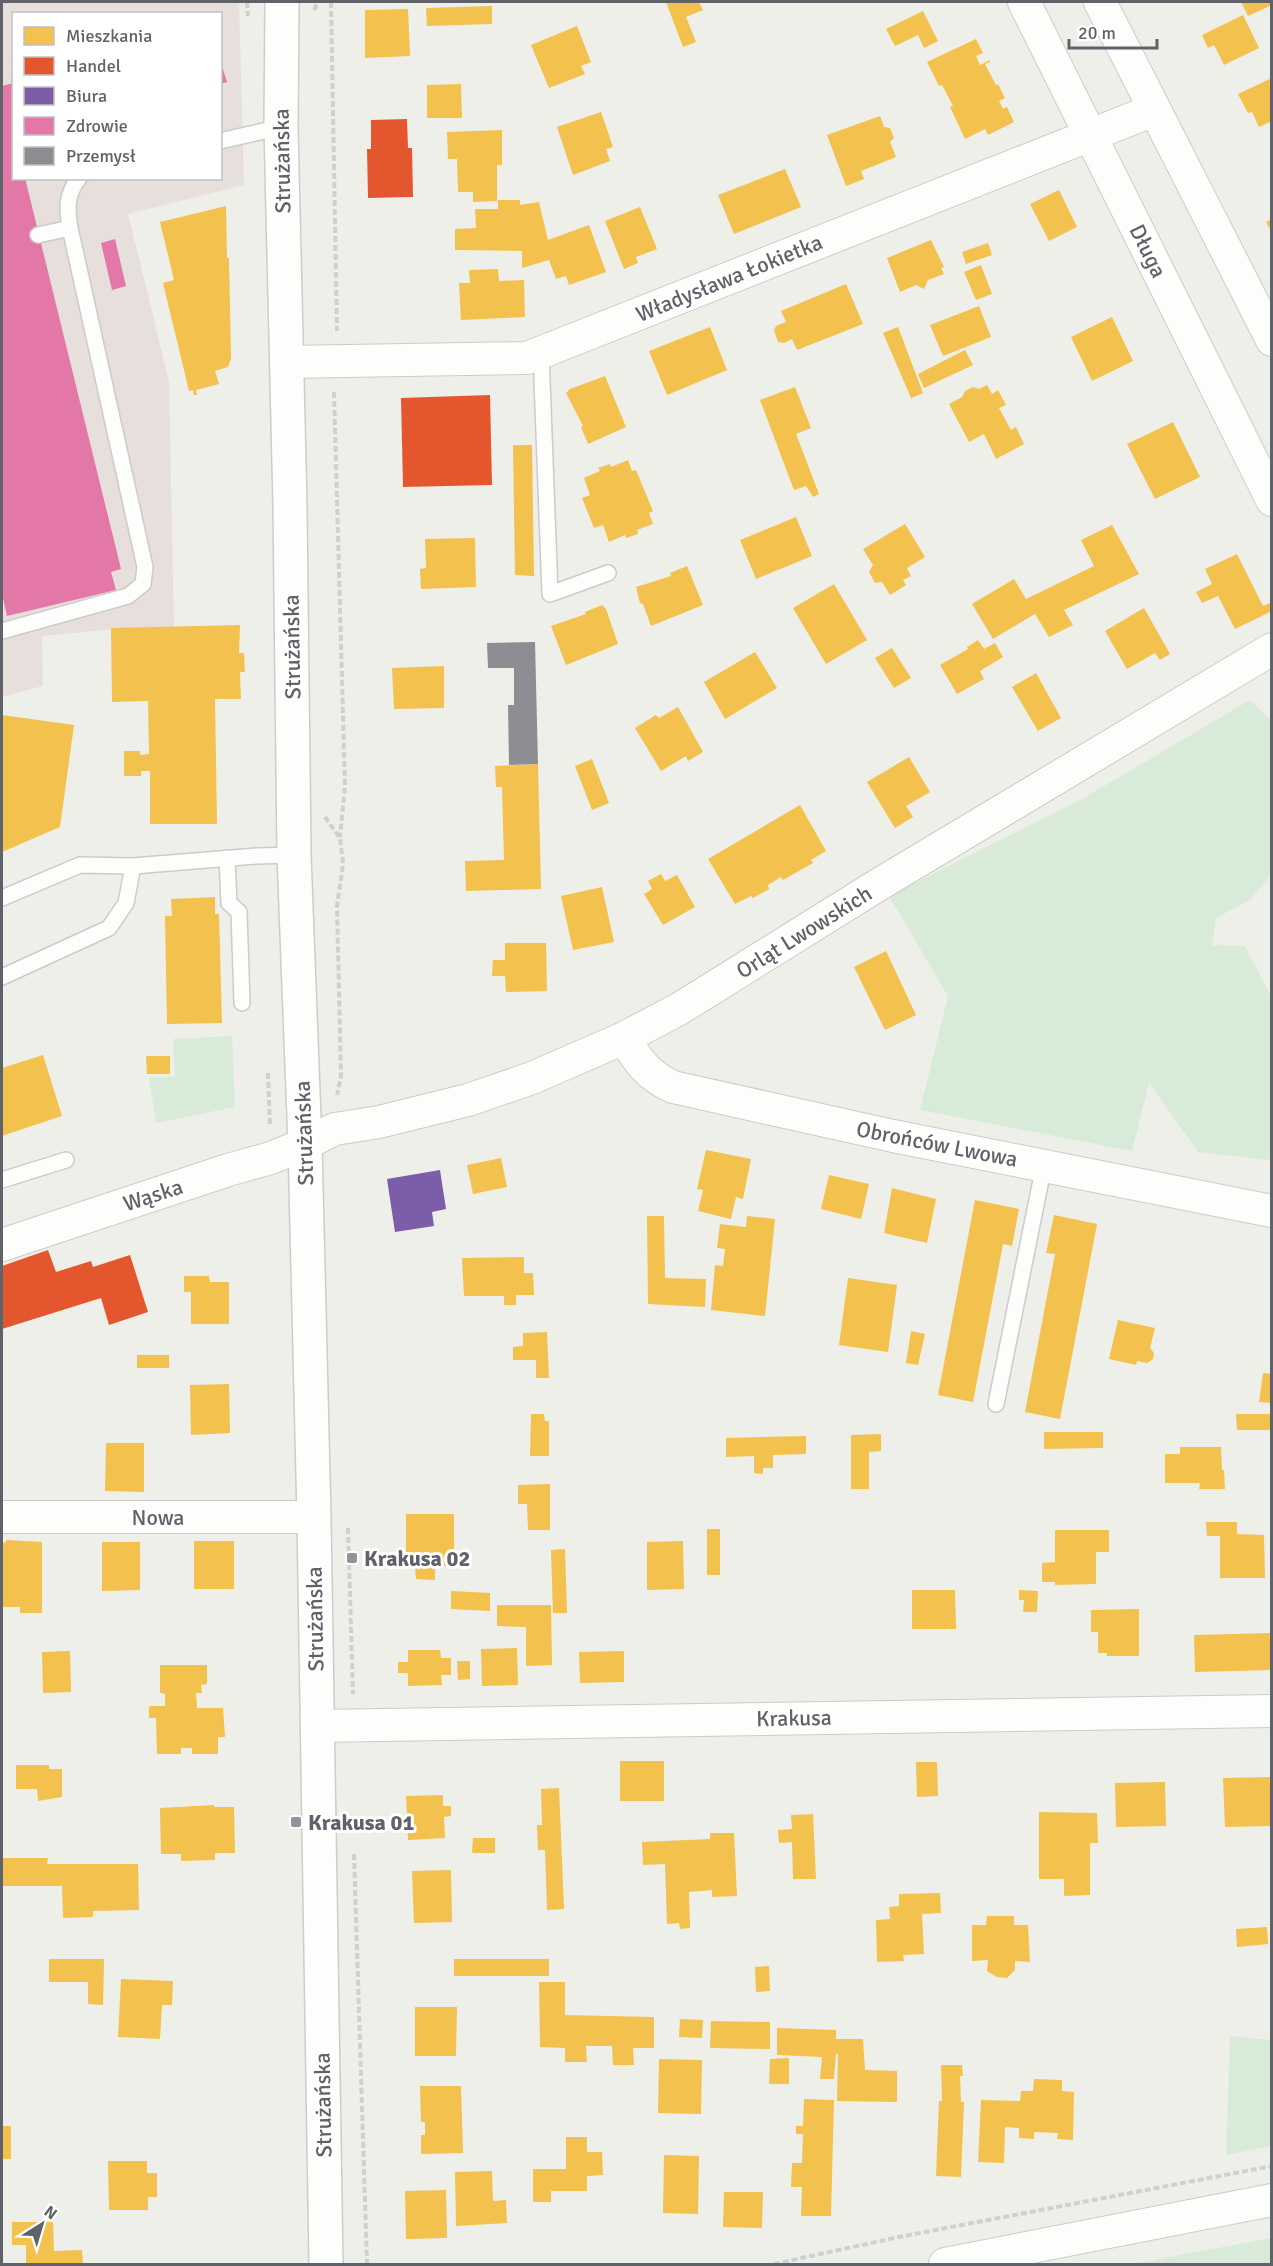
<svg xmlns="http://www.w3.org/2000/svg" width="1273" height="2266" viewBox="0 0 1273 2266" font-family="Signika,sans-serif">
	<rect width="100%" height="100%" fill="#efefea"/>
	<path fill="#e7dfdb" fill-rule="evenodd" d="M 2,2 L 239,2 L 244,185 L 128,214 L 169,381 L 174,627 L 116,629 L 42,636 L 43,686 L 2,697 ZM 14,14 L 220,14 L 220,178 L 14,178 Z"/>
	<g fill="#d8ebd8">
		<polygon points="1250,700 1267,717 1271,718 1271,875 1250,900 1216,918 1212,945 1245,946 1271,996 1271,1160 1198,1152 1149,1083 1132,1151 920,1110 948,996 889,896 1082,799"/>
		<polygon points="232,1036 235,1107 156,1123 149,1078 175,1076 173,1039"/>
		<polygon points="1230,2036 1271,2040 1272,2146 1226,2155"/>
		<polygon points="1271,2238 1271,2264 1132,2264"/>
	</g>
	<g fill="#f2c14e">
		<polygon points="666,2 699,2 703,10 686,17 696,42 683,47"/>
		<polygon points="1241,2 1272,2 1272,5 1248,16"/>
		<polygon points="492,6 492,24 427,26 426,8"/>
		<polygon points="408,9 410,56 365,58 365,10"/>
		<polygon points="923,11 938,41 924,48 918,35 895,46 886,29"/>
		<polygon points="1243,15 1259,48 1224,65 1214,45 1208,48 1202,35"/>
		<polygon points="577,26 591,62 581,66 585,74 549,88 531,45"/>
		<polygon points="976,39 983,53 976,56 980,65 990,60 990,62 985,64 996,85 998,84 1005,98 999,101 1003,109 1007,107 1014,122 988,135 985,129 965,139 950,107 953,106 942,85 939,86 927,62"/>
		<polygon points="1272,78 1272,121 1259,127 1252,112 1248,113 1238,94"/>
		<polygon points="461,84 462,118 427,118 427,85"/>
		<polygon points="601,112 613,147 606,149 610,161 573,175 557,127"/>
		<polygon points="880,116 884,127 890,128 894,138 890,142 896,157 861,171 864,179 846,186 827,135"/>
		<polygon points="502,130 502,165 497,165 497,201 473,202 473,192 458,192 457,159 448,159 447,132"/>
		<polygon points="785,169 801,207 734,234 718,195"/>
		<polygon points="1059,190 1077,227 1049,241 1030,204"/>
		<polygon points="498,200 520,200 520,205 539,202 548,240 589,225 606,272 569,285 566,276 556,279 549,260 522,268 522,251 455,250 455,229 476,228 475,209 498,209"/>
		<polygon points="226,206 227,258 229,258 231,359 228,367 215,371 219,384 196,390 197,395 194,395 193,390 189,391 163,283 174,280 160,222"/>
		<polygon points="640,207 657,249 636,257 638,263 624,269 605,221"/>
		<polygon points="1272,219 1272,233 1266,222"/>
		<polygon points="931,240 944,267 941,268 944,274 928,280 924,289 916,285 900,292 887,258"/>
		<polygon points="988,243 992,255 966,264 962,252"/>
		<polygon points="981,265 992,294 976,300 964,272"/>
		<polygon points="498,269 499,281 524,280 525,317 461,320 459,283 470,283 469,270"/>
		<polygon points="846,284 863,324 797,350 792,339 784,343 778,342 774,330 776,326 786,322 781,311"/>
		<polygon points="979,306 991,337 943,356 930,325"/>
		<polygon points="1112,317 1133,361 1092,381 1071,337"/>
		<polygon points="710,327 727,370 667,395 649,351"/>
		<polygon points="898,327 923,393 911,398 883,333"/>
		<polygon points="965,350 973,365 924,388 918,374"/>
		<polygon points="605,376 626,427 588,444 581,427 583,426 566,393 570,389"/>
		<polygon points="987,385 992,394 998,390 1006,405 999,408 1011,430 1016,427 1024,444 996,459 984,434 969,442 949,404 962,397 965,391 973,387 979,389"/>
		<polygon points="795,387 811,428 796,434 819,494 813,497 806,486 794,490 760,400"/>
		<polygon points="1173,422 1200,477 1155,499 1127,444"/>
		<polygon points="513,445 532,445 534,576 515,575"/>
		<polygon points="628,460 632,471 636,470 653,511 649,513 653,524 637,530 638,534 626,538 625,535 609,542 603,525 594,528 582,498 590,495 584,478 600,471 598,468 610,464 611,467"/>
		<polygon points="796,517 812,556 756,579 740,540"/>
		<polygon points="905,524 925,557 907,568 911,576 903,580 906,585 890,595 882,582 875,583 869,572 873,565 863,549"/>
		<polygon points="1112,525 1139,574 1064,610 1073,625 1049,637 1035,614 993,639 972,604 1014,579 1026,599 1094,566 1081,540"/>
		<polygon points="475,538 476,587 421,589 420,569 426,568 425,539"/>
		<polygon points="1237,554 1263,606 1270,603 1272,611 1235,629 1218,596 1202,603 1196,592 1212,584 1205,569"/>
		<polygon points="687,566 703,605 651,626 643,604 640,603 636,587 671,576 670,573"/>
		<polygon points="834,584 867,640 826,664 793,608"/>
		<polygon points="602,605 606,609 618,644 566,665 551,626 586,614 585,612"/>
		<polygon points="1144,608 1170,654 1160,660 1155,653 1127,669 1105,631"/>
		<polygon points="240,625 239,653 244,653 245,672 240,672 241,699 215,699 217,824 150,824 150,771 141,771 141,776 124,776 124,751 140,751 140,755 149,754 148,701 112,702 111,628"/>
		<polygon points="978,640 984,649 995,643 1003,657 980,671 984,679 957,694 940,665 968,649 967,647"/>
		<polygon points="892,648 911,678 894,688 875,658"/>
		<polygon points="755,652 777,688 725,719 704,682"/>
		<polygon points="444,666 444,708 394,709 392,668"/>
		<polygon points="1036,673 1061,718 1038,731 1012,687"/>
		<polygon points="678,707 703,752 688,761 686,756 661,771 635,728 656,715 659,718"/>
		<polygon points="2,715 74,725 60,827 2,852"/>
		<polygon points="909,757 930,792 906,806 913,817 895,828 867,782"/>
		<polygon points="592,759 609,803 592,810 575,766"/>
		<polygon points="538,764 541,889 466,891 465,861 504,860 502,787 496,787 495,766"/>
		<polygon points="800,805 826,851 811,860 813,863 783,880 781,877 768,885 769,889 753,898 751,896 735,904 708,859"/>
		<polygon points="661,874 665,881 677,875 695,907 663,925 644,894 652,889 648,881"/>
		<polygon points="602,887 614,942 573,950 561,896"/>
		<polygon points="215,897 215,914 219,914 222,1023 167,1024 165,916 172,916 171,899"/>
		<polygon points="505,943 546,943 547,991 506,992 505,976 492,976 493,960 505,960"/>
		<polygon points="886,951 916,1015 885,1030 854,967"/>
		<polygon points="43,1055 62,1116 2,1136 2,1068"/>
		<polygon points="146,1056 170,1056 170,1074 147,1074"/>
		<polygon points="706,1150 751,1159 743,1199 736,1197 731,1219 698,1211 703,1190 697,1189"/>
		<polygon points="501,1158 507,1187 473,1194 467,1165"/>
		<polygon points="829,1175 869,1184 861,1219 821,1209"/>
		<polygon points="892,1188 936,1199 927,1243 884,1233"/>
		<polygon points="975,1200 1019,1209 1012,1246 1003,1244 973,1402 938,1395"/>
		<polygon points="1054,1215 1097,1224 1060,1419 1025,1412 1055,1254 1046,1253"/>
		<polygon points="647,1216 664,1216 665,1278 706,1279 705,1307 648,1304"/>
		<polygon points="747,1216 775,1219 765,1316 711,1310 715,1265 723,1266 725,1249 717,1248 720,1224 746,1227"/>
		<polygon points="524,1257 524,1273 533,1273 534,1295 516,1295 516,1305 504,1305 504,1296 464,1296 462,1258"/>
		<polygon points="184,1276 209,1276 210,1282 229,1282 229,1324 191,1324 191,1292 184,1292"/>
		<polygon points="848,1278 897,1285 888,1352 839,1345"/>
		<polygon points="1118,1320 1155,1328 1150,1348 1154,1353 1153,1359 1147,1363 1137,1361 1136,1365 1109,1359"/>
		<polygon points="911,1331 925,1334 918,1365 906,1363"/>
		<polygon points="547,1332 549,1378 536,1378 536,1360 513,1360 513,1347 523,1346 523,1333"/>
		<rect x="137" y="1355" width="32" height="13"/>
		<polygon points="1263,1373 1272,1374 1272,1403 1259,1402"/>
		<polygon points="229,1384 230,1433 191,1435 190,1385"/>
		<polygon points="531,1414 544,1414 545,1421 549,1421 549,1456 530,1456"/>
		<polygon points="1236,1414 1272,1414 1272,1430 1237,1430"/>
		<polygon points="1044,1432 1103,1432 1103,1448 1044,1449"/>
		<polygon points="881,1434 881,1451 869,1452 869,1489 851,1489 851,1435"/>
		<polygon points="806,1436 806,1454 773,1455 773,1468 763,1468 763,1474 754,1473 754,1456 726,1457 726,1438"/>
		<polygon points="106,1443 144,1443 144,1492 105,1491"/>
		<polygon points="1180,1447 1221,1447 1222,1470 1224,1470 1225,1489 1199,1489 1200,1483 1165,1483 1165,1454 1180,1454"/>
		<polygon points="550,1484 550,1530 528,1530 527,1504 518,1504 518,1485"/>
		<polygon points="406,1514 454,1514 454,1566 435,1566 435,1580 416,1579 415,1566 406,1566"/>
		<polygon points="1206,1522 1237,1522 1237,1534 1264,1535 1265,1578 1220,1578 1220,1536 1207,1536"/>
		<rect x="707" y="1529" width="13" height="46"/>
		<polygon points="1055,1530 1109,1530 1109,1552 1096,1552 1096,1584 1055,1585 1055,1582 1042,1582 1042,1563 1055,1562"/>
		<polygon points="6,1540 42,1542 42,1613 20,1613 20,1607 2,1607 2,1543 6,1542"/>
		<rect x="194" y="1541" width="40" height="48"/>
		<polygon points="683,1541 684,1589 647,1590 647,1542"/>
		<polygon points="102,1542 140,1542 140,1590 102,1591"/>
		<polygon points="565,1549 567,1613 553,1613 551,1550"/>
		<polygon points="912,1590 955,1590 956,1629 912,1629"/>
		<polygon points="1019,1590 1038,1591 1037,1612 1023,1612 1024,1600 1019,1600"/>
		<polygon points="451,1591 490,1593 490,1611 451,1609"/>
		<polygon points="497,1605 551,1605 552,1665 526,1666 526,1627 497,1626"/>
		<polygon points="1139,1609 1139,1656 1107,1656 1107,1653 1098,1653 1098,1632 1091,1632 1091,1610"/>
		<polygon points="1272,1633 1272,1670 1195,1672 1194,1635"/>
		<polygon points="517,1648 518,1685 482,1686 481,1649"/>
		<polygon points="408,1650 440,1650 441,1658 451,1658 451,1675 441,1675 442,1685 408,1686 408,1673 398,1673 398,1662 408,1662"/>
		<polygon points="70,1651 71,1692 43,1693 42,1652"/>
		<polygon points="624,1651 624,1682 580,1683 579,1652"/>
		<polygon points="457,1661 470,1661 470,1679 458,1680"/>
		<polygon points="160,1665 207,1665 207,1684 201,1685 202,1693 196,1693 197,1708 223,1708 225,1737 218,1737 218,1754 192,1754 192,1748 181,1748 181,1754 157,1754 156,1718 149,1718 149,1708 150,1706 165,1706 165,1694 160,1693"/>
		<rect x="620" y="1761" width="44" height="40"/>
		<polygon points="916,1762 937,1762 938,1796 917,1797"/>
		<polygon points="16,1765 49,1765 49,1769 62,1769 62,1797 38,1801 37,1789 16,1789"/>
		<polygon points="1272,1777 1272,1826 1225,1827 1223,1778"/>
		<polygon points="1165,1782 1166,1826 1116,1827 1115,1783"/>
		<polygon points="559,1788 564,1909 547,1910 545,1850 538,1850 537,1825 542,1825 541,1789"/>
		<polygon points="443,1795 443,1806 451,1806 451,1816 444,1817 445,1838 408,1840 406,1796"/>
		<polygon points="214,1805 214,1807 234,1807 235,1853 215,1853 215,1860 181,1861 181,1854 161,1854 160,1808"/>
		<polygon points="1039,1812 1097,1813 1098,1843 1090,1843 1090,1895 1064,1896 1064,1879 1039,1879"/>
		<polygon points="813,1814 816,1879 793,1879 792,1842 779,1843 778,1830 792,1829 791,1815"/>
		<polygon points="710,1833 734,1833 737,1896 712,1897 712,1890 689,1892 690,1928 680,1929 679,1923 667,1924 665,1864 643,1865 642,1842 710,1839"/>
		<polygon points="473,1838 495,1838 495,1853 472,1853"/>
		<polygon points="2,1858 48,1858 47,1864 138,1864 139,1910 93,1911 93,1917 63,1918 62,1886 2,1886"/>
		<polygon points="451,1870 452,1922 414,1923 412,1871"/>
		<polygon points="940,1893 941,1913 922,1914 924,1954 903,1955 904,1961 877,1962 876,1920 890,1919 889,1907 899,1906 899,1894"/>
		<polygon points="987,1916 1014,1916 1014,1925 1028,1925 1030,1962 1015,1961 1015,1970 1007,1978 997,1977 987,1971 988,1960 972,1961 972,1925 986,1925"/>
		<polygon points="1267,1927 1268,1944 1237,1947 1236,1929"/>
		<polygon points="49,1959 104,1959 103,2005 88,2004 88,1982 49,1982"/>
		<rect x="454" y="1959" width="95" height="17"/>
		<polygon points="769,1966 770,1991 756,1992 755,1967"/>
		<polygon points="121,1979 173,1981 172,2005 162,2005 160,2039 118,2037"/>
		<polygon points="539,1982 565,1982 565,2015 654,2017 654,2048 633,2048 634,2065 613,2065 612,2046 586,2046 587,2062 565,2062 565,2048 540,2047"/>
		<polygon points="415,2007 457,2007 456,2056 415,2056"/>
		<polygon points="680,2019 703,2020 702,2038 679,2037"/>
		<polygon points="711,2021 770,2022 770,2049 710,2048"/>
		<polygon points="777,2028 836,2030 836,2039 863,2039 865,2070 897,2071 897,2102 837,2101 838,2054 836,2054 834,2079 820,2079 822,2057 777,2055"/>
		<polygon points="789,2058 789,2084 769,2084 770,2059"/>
		<polygon points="659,2059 702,2060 701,2114 658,2113"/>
		<polygon points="941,2065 962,2065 963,2076 960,2076 961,2102 964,2102 961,2177 936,2176 939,2101 942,2101"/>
		<polygon points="1034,2079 1062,2080 1062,2091 1074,2092 1073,2140 1057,2139 1058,2133 1034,2132 1034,2139 1019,2138 1019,2128 1005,2127 1004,2163 978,2162 981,2100 1020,2101 1021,2091 1033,2091"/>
		<polygon points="420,2086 461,2086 463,2153 421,2154 421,2135 425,2135 425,2122 421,2122"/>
		<polygon points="804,2099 834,2100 831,2216 801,2216 802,2187 791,2187 792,2163 802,2163 803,2134 796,2134 796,2126 803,2126"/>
		<rect x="2" y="2126" width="9" height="33"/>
		<polygon points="566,2137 587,2137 587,2152 602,2152 603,2175 587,2176 587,2191 551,2191 551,2202 533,2202 533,2169 566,2169"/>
		<polygon points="664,2155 699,2156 698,2214 663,2213"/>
		<polygon points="108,2161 147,2161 147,2173 157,2173 157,2197 148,2197 148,2210 109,2210"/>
		<polygon points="492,2171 493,2201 506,2200 507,2223 456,2226 455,2172"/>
		<polygon points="446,2190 447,2238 406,2239 405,2191"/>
		<polygon points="724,2192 763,2192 762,2228 723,2227"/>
		<polygon points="12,2222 53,2222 54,2251 82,2250 83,2264 26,2264 26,2245 12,2245"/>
	</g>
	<g fill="#e4572e">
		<polygon points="407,119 408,148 412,148 413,197 368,198 367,149 371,149 371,120"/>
		<polygon points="490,395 492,485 403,487 401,398"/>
		<polygon points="48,1250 56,1272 91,1261 93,1267 130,1255 148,1312 109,1325 101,1298 2,1329 2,1266"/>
	</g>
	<polygon fill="#7b5ea7" points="440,1170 446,1209 432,1212 434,1226 395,1232 387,1179"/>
	<g fill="#e377a8">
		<polygon points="220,60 227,82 220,84"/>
		<polygon points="14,83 14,178 25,178 121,569 111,572 116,590 7,616 3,598 2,599 2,86"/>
		<polygon points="115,239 126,286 112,290 101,243"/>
	</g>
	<polygon fill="#8d8d92" points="535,642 538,764 509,765 508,705 514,705 514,668 488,668 487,643"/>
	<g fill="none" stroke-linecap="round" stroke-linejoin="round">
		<g stroke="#cbcbcb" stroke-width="18">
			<g id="service">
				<polyline points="220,141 281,127"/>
				<polyline points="38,235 70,228"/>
				<polyline points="541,353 550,594 608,573"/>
				<path d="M 2,631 L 128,596 L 143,584 L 145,567 L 70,228 C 67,209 66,194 79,178"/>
				<polyline points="227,858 229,903 239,912 242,1003"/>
				<polyline points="2,898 80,865 133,866 257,856 294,855"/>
				<polyline points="2,977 109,928 126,903 133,866"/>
				<polyline points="2,1180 66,1160"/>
				<polyline points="996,1404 1044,1165"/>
			</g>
		</g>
		<g stroke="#cbcbcb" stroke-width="34">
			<g id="minor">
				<polyline points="1024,2 1272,500"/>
				<polyline points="1100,2 1272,340"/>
				<polyline points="287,362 527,358 1154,110"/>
				<path d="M 624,1038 C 639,1062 647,1075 673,1087 L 893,1136 L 1272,1211"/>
				<polyline points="2,1245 228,1170 271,1158 305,1144 335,1129 379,1122 468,1100 532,1078 624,1038 679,1009 878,885 1272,649"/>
				<polyline points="2,1517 314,1517"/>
				<polyline points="317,1726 1272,1711"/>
				<polyline points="945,2264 1272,2200"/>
			</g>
		</g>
		<g stroke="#ccc" stroke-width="36">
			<polyline id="secondary" points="282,2 281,127 290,506 294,855 305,1144 314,1517 326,2264"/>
		</g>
		<g stroke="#cdd1cf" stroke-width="4" stroke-dasharray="6 3" stroke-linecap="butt">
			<polyline points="247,2 248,16"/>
			<polyline points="331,2 337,331"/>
			<polyline points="314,10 318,2"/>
			<polyline points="334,392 345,786 340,837"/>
			<polyline points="325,817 340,838 343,864 337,906 341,1077 337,1095"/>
			<polyline points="268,1073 270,1126"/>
			<polyline points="348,1528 353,1694"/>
			<polyline points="354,1854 367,2264"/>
			<polyline points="774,2264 899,2237 1272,2166"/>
		</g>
		<use href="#service" stroke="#fdfdfc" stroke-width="15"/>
		<use href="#minor" stroke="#fdfdfc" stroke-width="32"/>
		<use href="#secondary" stroke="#fdfdfc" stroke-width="33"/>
	</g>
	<g fill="#919396" stroke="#fff" stroke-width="2">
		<rect x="346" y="1552" width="12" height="12" rx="3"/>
		<rect x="290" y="1816" width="12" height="12" rx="3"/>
	</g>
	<g text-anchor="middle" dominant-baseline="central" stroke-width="6" stroke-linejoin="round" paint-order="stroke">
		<g font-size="22" fill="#5f6268" stroke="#fff">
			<text transform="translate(282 161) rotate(-91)">Strużańska</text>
			<text transform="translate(1148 251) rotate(64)">Długa</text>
			<text transform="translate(729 278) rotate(-22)">Władysława Łokietka</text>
			<text transform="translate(292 647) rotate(-91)">Strużańska</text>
			<text transform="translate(804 932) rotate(-32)">Orląt Lwowskich</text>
			<text transform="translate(304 1133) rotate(-92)">Strużańska</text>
			<text transform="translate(937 1144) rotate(11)">Obrońców Lwowa</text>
			<text transform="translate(153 1195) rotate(-18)">Wąska</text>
			<text x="158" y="1517">Nowa</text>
			<text transform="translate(315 1619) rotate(-91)">Strużańska</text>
			<text transform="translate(794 1718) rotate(-1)">Krakusa</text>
			<text transform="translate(323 2105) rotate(-91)">Strużańska</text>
		</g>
		<g font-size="22" font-weight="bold" fill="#5f6268" stroke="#fff" text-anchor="start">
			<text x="364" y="1558">Krakusa 02</text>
			<text x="308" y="1822">Krakusa 01</text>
		</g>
	</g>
	<rect width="1273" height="2266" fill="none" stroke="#5f6268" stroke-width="6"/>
	<rect x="12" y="12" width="210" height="168" fill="#ffffff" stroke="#bfc0c3" stroke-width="1.5"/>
	<rect x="24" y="27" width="30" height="18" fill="#f2c14e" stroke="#bfc0c3" stroke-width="1.5"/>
	<text x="66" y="42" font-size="18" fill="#5f6268">Mieszkania</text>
	<rect x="24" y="57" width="30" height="18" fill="#e4572e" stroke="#bfc0c3" stroke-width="1.5"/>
	<text x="66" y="72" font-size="18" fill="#5f6268">Handel</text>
	<rect x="24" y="87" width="30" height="18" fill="#7b5ea7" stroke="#bfc0c3" stroke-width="1.5"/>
	<text x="66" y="102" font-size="18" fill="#5f6268">Biura</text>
	<rect x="24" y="117" width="30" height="18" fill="#e377a8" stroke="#bfc0c3" stroke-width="1.5"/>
	<text x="66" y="132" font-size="18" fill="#5f6268">Zdrowie</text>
	<rect x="24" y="147" width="30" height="18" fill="#8d8d92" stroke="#bfc0c3" stroke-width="1.5"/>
	<text x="66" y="162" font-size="18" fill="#5f6268">Przemysł</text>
	<g transform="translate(42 2224) rotate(37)" stroke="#ffffff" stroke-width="4.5" paint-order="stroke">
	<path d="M0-4.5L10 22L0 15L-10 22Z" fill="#5f6268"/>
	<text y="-9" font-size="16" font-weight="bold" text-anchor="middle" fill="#5f6268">N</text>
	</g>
	<path d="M1069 39v9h88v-9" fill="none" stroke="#5f6268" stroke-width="3"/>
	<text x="1078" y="39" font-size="18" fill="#5f6268" stroke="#ffffff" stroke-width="4.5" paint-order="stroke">20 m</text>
</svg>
